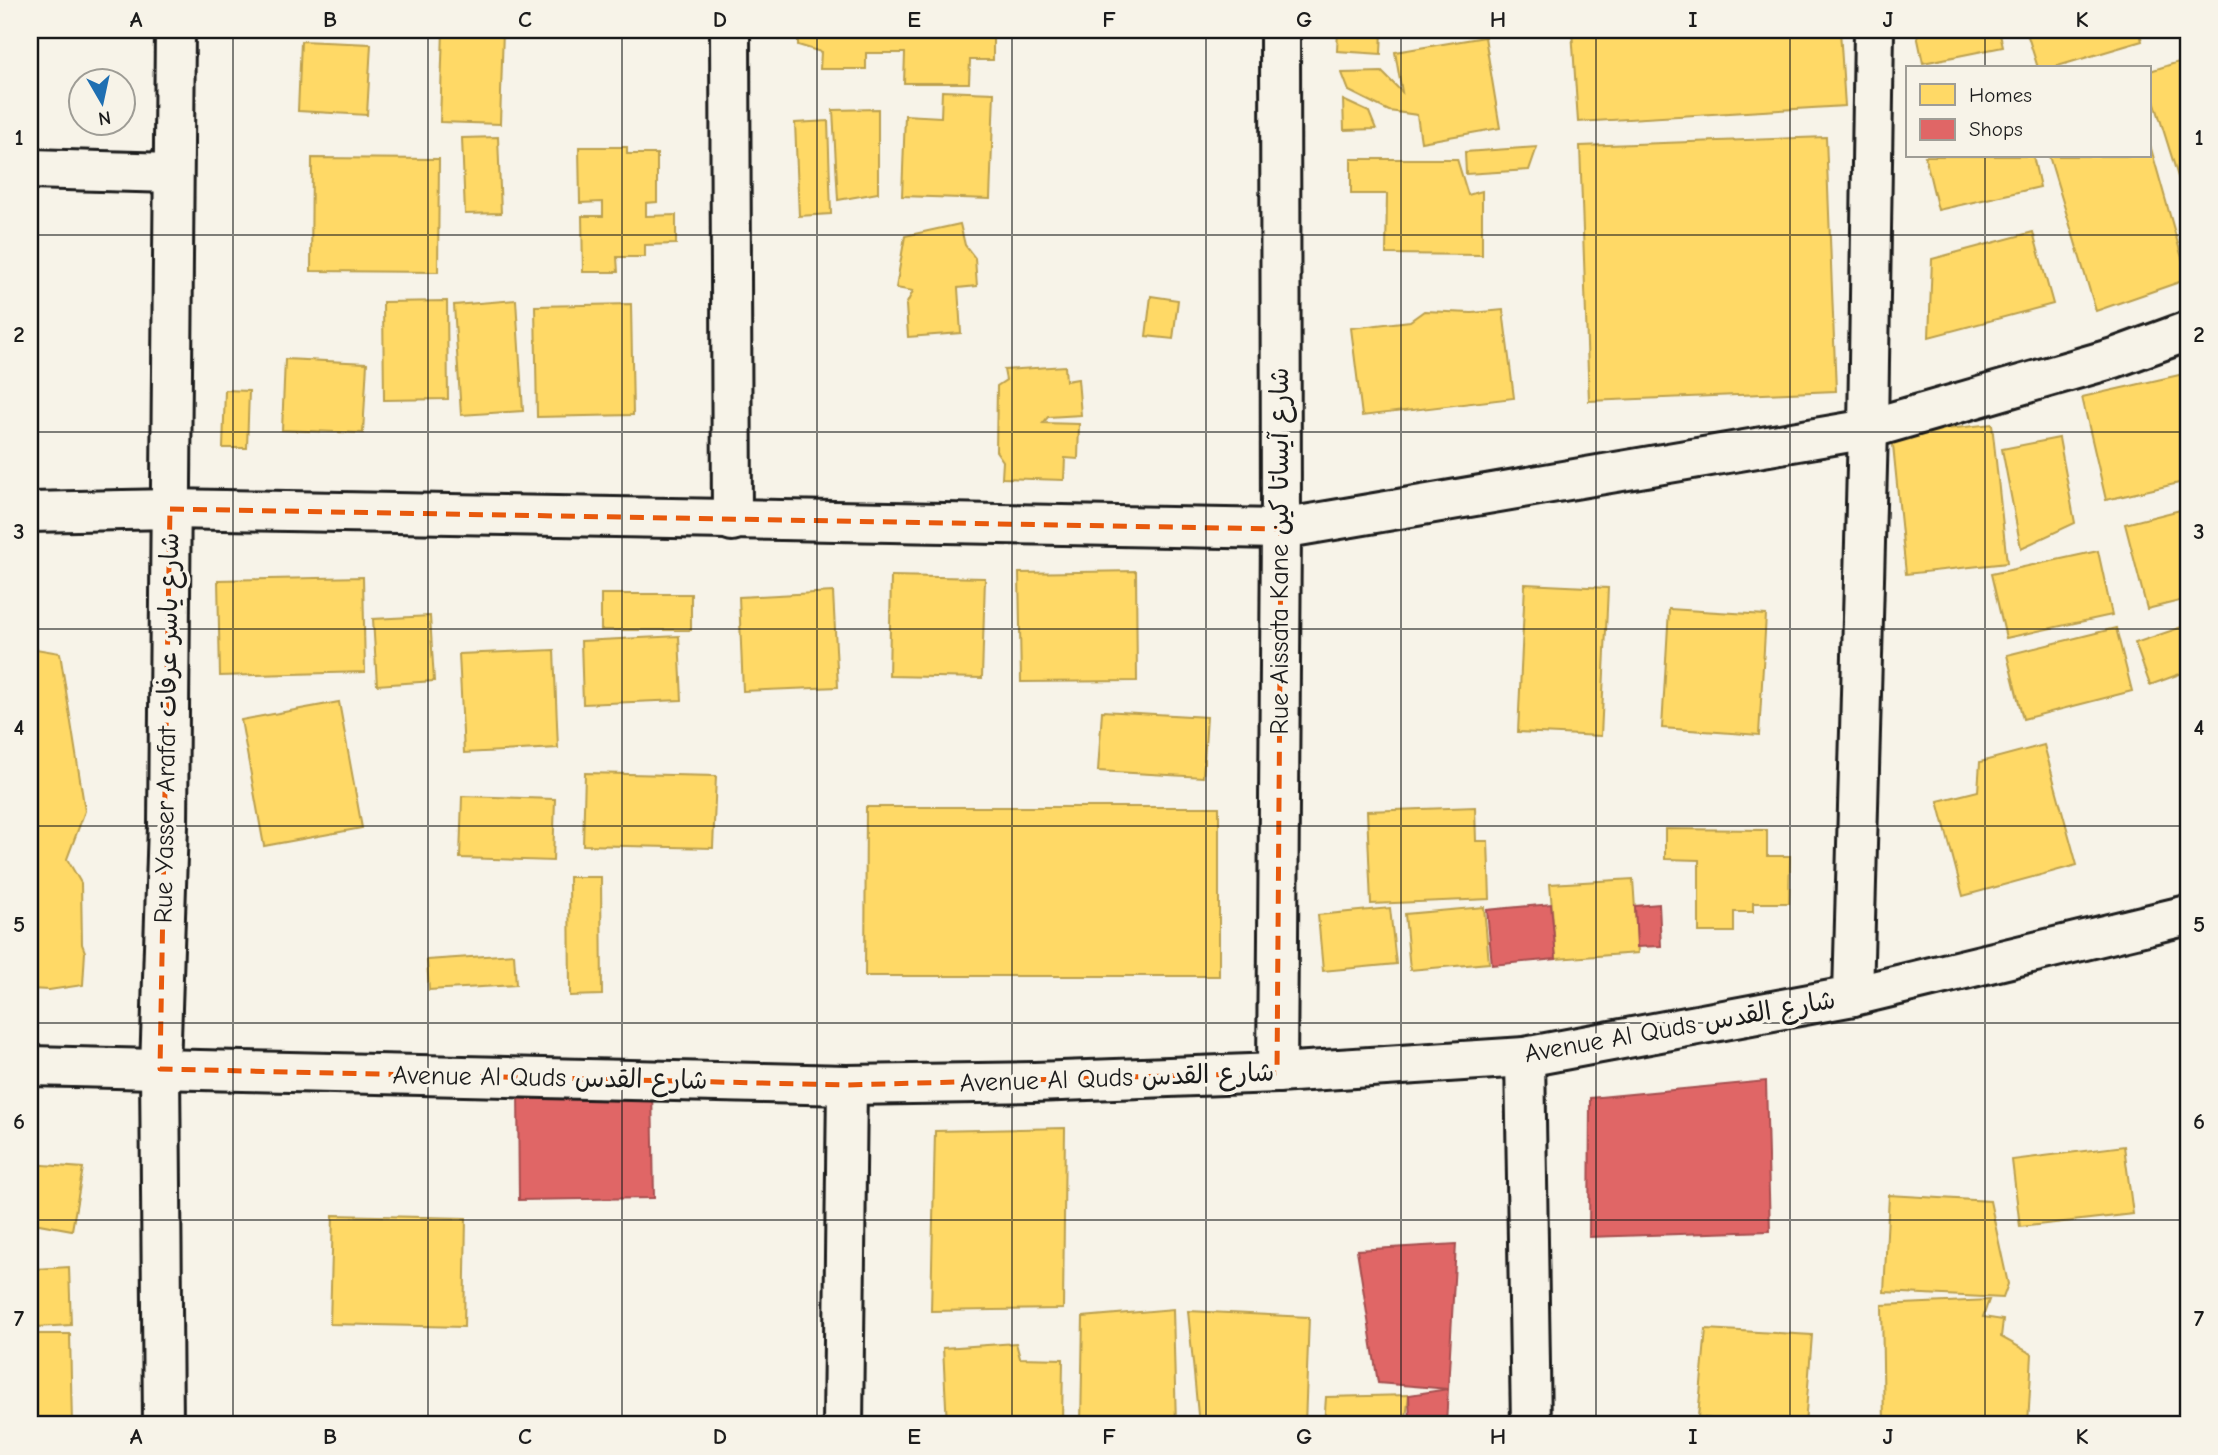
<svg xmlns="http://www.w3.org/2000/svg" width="2218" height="1455" viewBox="0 0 2218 1455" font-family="'Comic Neue','Playpen Sans Arabic',sans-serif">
	<rect width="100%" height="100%" fill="#f7f3e8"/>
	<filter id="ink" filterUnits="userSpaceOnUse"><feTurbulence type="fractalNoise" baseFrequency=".0143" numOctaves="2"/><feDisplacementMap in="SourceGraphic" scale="14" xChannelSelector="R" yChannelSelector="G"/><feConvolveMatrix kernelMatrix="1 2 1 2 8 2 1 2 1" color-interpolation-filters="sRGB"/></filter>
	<g filter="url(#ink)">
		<g fill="#ffd966" stroke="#bba050" stroke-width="2">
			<rect x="291" y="30" width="79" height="3"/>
			<polygon points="443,30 503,30 500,124 440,122"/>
			<polygon points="798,30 993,30 993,60 970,60 969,83 904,83 905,53 866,53 866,69 820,69 821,52 798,45"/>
			<polygon points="1338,30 1382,30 1381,54 1337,51"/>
			<polygon points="1572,30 1840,30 1845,106 1578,122"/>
			<polygon points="1916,30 1999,30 2003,47 1923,63"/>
			<polygon points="2026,30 2139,30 2142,41 2051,68 2038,68"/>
			<polygon points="2160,30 2181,30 2162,35"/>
			<polygon points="1485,37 1500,128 1421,142 1417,115 1389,111 1349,91 1342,73 1382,72 1402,92 1395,52"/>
			<polygon points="301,41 371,44 367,115 298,111"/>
			<polygon points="2188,59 2188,209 2150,87 2150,71"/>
			<polygon points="942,91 994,93 990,199 902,196 905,115 941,117"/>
			<polygon points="1343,100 1369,112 1376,129 1344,130"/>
			<polygon points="878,109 878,193 838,200 833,110"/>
			<polygon points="828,121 831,214 799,216 795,123"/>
			<polygon points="498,137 501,213 465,214 462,138"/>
			<polygon points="1826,137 1836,391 1589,401 1580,146"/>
			<polygon points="2150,145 2188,279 2096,311 2049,156 2150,156"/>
			<polygon points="579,147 627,147 627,154 657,154 657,202 646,203 646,216 676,215 676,244 645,245 645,257 617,257 618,272 583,272 582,216 603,216 603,202 580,203"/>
			<polygon points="1537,147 1529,170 1466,174 1465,152"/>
			<polygon points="1925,156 2033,156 2040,187 1938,210"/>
			<polygon points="312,158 439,159 438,272 311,271"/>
			<polygon points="1351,159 1457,159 1468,195 1482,191 1482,255 1386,254 1387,194 1351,194"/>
			<polygon points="960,224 965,245 975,258 977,286 958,288 961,333 908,337 906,305 913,291 896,288 905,236"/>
			<polygon points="2033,232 2053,304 1929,337 1932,259"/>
			<polygon points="1151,296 1178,300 1173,339 1146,336"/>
			<polygon points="516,300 523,411 461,415 454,305"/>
			<polygon points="447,301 448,399 384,400 383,302"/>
			<polygon points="631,304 633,415 537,417 535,306"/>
			<polygon points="1503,310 1514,398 1362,416 1351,328 1410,321 1424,311 1472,313"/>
			<polygon points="285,359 367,363 363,433 282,430"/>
			<polygon points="1065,366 1066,381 1078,379 1081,415 1048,417 1043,423 1079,424 1078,459 1065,458 1064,480 1002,478 1003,461 996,451 997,386 1006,380 1004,370"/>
			<polygon points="2188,373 2188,481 2106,500 2082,397"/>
			<polygon points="225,390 249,391 247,448 223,448"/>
			<polygon points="1992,424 2007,563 1906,574 1892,435"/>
			<polygon points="2059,438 2075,523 2021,548 2002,449"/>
			<polygon points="2188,508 2188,599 2147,609 2125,524"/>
			<polygon points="2098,551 2112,615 2006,638 1991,574"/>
			<polygon points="1136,571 1137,681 1021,682 1019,573"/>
			<polygon points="891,576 985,578 982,678 889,676"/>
			<polygon points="363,577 365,672 220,676 218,580"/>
			<polygon points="1525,584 1608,588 1601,736 1518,732"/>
			<polygon points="833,592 838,687 743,691 739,597"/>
			<rect x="601" y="594" width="90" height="36"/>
			<polygon points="1669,609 1766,615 1759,735 1662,728"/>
			<polygon points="430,616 434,681 377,685 373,619"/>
			<polygon points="2188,625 2188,671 2150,685 2135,643"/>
			<polygon points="2116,628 2132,691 2023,719 2007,655"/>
			<polygon points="679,636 682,700 583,704 581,641"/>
			<polygon points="30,648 60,653 85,811 67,859 81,883 82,944 85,952 83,985 49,990 30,989"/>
			<polygon points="554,650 558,748 464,753 459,654"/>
			<polygon points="339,702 362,828 264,846 241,720"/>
			<polygon points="1102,711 1207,717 1203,777 1098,771"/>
			<polygon points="2044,745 2077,865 1963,896 1938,801 1978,791 1980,762"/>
			<polygon points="585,773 716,776 713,848 583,845"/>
			<polygon points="462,796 555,799 553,861 460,858"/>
			<polygon points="866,807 1219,807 1219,976 865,976"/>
			<polygon points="1475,807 1476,841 1488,841 1490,899 1371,904 1367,811"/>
			<polygon points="1665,829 1767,830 1767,856 1790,856 1789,903 1753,903 1753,912 1734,912 1734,932 1699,932 1699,860 1665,859"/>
			<polygon points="569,877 601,877 602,995 570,996"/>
			<polygon points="1633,879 1638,953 1556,959 1550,884"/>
			<polygon points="1484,907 1489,963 1410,970 1405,914"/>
			<polygon points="1390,908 1396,964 1323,971 1318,915"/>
			<polygon points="514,954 516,985 429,990 427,960"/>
			<polygon points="1065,1128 1063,1309 931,1311 935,1131"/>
			<polygon points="2124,1146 2133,1214 2020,1227 2012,1160"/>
			<polygon points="30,1164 83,1168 72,1230 34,1223 30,1211"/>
			<polygon points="1889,1195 1990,1201 2008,1284 2003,1298 1884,1292"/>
			<polygon points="333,1215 466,1218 464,1327 330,1324"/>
			<polygon points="69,1267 71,1325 37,1327 35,1269"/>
			<polygon points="1989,1300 1983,1317 2003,1320 2001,1337 2032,1354 2028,1425 1884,1425 1882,1305"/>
			<polygon points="1173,1309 1176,1425 1081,1425 1083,1317"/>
			<polygon points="1188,1311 1309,1317 1305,1425 1199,1425"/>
			<polygon points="1706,1329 1812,1335 1805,1425 1756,1425 1698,1417"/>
			<polygon points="30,1334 70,1334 72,1424 30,1425"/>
			<polygon points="1016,1343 1020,1358 1063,1359 1062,1425 947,1425 943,1348"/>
			<polygon points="1409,1395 1405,1425 1324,1425 1326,1397"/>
		</g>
		<g fill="#e06666" stroke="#a55050" stroke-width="2">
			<polygon points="1551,904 1556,959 1492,965 1487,910"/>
			<polygon points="1659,904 1661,946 1637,947 1635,906"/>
			<polygon points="1766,1081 1770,1231 1589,1237 1590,1098"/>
			<polygon points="652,1087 654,1198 519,1200 518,1089"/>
			<polygon points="1456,1244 1448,1389 1378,1383 1357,1250"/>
			<polygon points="1448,1389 1446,1425 1410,1425 1409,1395"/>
		</g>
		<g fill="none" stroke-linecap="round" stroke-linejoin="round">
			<g stroke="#1c1c1c" stroke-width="44">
				<g id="minor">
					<polyline points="730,30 732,521"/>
					<polyline points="30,169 172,173"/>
					<polyline points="30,512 170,509 1281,529 1868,429 2114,358 2188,331"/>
					<polyline points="1853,996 1868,429 1874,30"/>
					<polyline points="1525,1057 1531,1425"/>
					<polyline points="1277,1073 1281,529 1280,30"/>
					<polyline points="163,1425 160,1069 168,825 175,30"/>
					<polyline points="843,1425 847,1085"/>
				</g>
			</g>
			<g stroke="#1c1c1c" stroke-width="44">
				<polyline id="tertiary" points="30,1066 847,1085 1034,1082 1277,1073 1525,1057 1853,996 2188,915"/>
			</g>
			<use href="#minor" stroke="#f7f3e8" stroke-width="38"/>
			<use href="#tertiary" stroke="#f7f3e8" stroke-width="38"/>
		</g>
	</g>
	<path fill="none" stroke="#e8590c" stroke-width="5" stroke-dasharray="14 9" stroke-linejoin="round" d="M 170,509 L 1281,529 L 1277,1073 L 847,1085 L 160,1069 Z"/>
	<path fill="none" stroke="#1c1c1c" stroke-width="2" stroke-opacity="0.55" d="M 233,30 L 233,1425M 428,30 L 428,1425M 622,30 L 622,1425M 817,30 L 817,1425M 1012,30 L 1012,1425M 1206,30 L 1206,1425M 1401,30 L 1401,1425M 1596,30 L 1596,1425M 1790,30 L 1790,1425M 1985,30 L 1985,68M 1985,156 L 1985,1425M 30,235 L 2188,235M 30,432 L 2188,432M 30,629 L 2188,629M 30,826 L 2188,826M 30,1023 L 2188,1023M 30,1220 L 2188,1220"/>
	<g text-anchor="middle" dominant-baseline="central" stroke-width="7" stroke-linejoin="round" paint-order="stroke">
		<g font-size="26" fill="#1c1c1c" stroke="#f7f3e8">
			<text transform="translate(1280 551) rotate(-90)">Rue Aissata Kane شارع آيساتا كين</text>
			<text transform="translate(167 728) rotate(-89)">Rue Yasser Arafat شارع ياسر عرفات</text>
			<text transform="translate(1680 1027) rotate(-10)">Avenue Al Quds شارع القدس</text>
			<text transform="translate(550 1078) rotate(1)">Avenue Al Quds شارع القدس</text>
			<text transform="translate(1117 1078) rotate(-2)">Avenue Al Quds شارع القدس</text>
		</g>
	</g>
	<rect width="2218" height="1455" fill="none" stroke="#f7f3e8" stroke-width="77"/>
	<rect x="1906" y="66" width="245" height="91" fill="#f7f3e8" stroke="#9f9d96" stroke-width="2"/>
	<rect x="1920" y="84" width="35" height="21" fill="#ffd966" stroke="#9f9d96" stroke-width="2"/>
	<text x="1969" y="102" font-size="21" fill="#1c1c1c">Homes</text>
	<rect x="1920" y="119" width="35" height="21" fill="#e06666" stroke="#9f9d96" stroke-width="2"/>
	<text x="1969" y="136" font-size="21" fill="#1c1c1c">Shops</text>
	<g transform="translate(102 102) rotate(171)"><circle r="33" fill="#f7f3e8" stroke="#9f9d96" stroke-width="2"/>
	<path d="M0-5L12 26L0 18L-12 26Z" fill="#1f6fb2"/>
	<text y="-10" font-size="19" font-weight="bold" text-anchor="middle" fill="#1c1c1c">N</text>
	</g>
	<rect x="38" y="38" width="2142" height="1378" fill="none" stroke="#1c1c1c" stroke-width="2.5"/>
	<g font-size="23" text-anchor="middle" font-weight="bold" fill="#1c1c1c">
		<text x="136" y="27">A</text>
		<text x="330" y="27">B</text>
		<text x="525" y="27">C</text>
		<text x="720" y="27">D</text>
		<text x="914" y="27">E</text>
		<text x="1109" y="27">F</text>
		<text x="1304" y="27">G</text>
		<text x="1498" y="27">H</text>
		<text x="1693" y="27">I</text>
		<text x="1888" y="27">J</text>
		<text x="2082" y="27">K</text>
		<text x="19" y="145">1</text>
		<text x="2199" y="145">1</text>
		<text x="19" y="342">2</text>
		<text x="2199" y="342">2</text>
		<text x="19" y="539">3</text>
		<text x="2199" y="539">3</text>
		<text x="19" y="735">4</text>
		<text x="2199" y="735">4</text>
		<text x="19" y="932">5</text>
		<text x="2199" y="932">5</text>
		<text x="19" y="1129">6</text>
		<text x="2199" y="1129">6</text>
		<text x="19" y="1326">7</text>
		<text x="2199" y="1326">7</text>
		<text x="136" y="1444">A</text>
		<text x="330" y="1444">B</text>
		<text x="525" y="1444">C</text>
		<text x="720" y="1444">D</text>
		<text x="914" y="1444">E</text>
		<text x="1109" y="1444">F</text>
		<text x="1304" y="1444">G</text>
		<text x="1498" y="1444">H</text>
		<text x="1693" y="1444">I</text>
		<text x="1888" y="1444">J</text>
		<text x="2082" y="1444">K</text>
	</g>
</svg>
